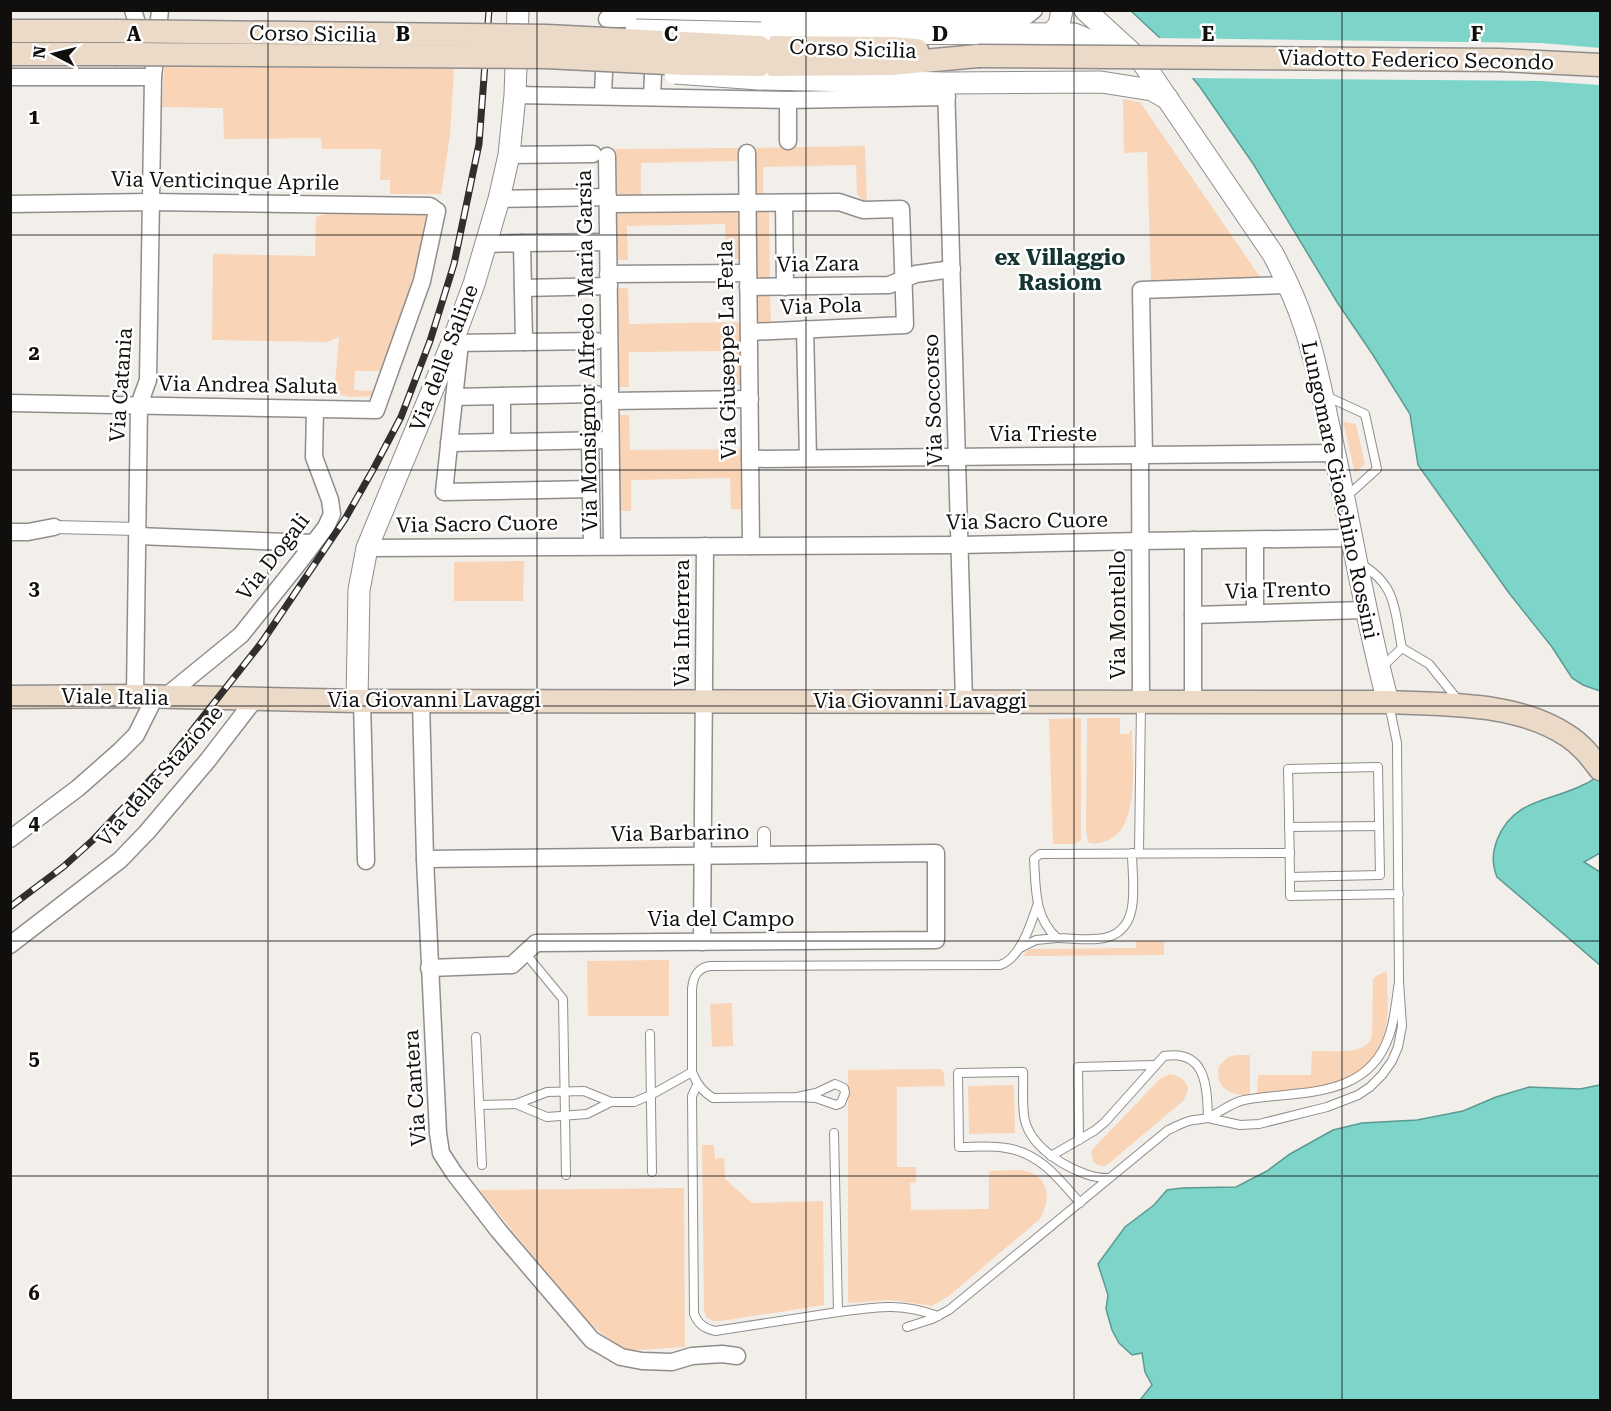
<svg xmlns="http://www.w3.org/2000/svg" width="1611" height="1411" viewBox="0 0 1611 1411" font-family="'Roboto Serif',serif">
	<rect width="100%" height="100%" fill="#f2efeb"/>
	<g fill="#f9d4b6">
		<polygon points="164,67 454,69 450,135 441,194 390,194 390,180 380,180 381,149 322,149 321,138 224,139 223,108 162,107"/>
		<polygon points="1123,99 1140,102 1262,280 1151,283 1147,152 1124,153"/>
		<polygon points="865,146 867,205 857,194 856,165 763,167 763,195 754,196 753,148"/>
		<polygon points="740,148 740,161 641,163 641,197 615,197 615,149"/>
		<polygon points="741,211 742,259 726,259 725,224 627,226 628,260 616,260 615,213"/>
		<polygon points="753,211 769,211 770,281 754,281"/>
		<polygon points="325,214 425,214 428,223 410,287 381,371 355,371 354,390 374,391 371,396 351,397 341,395 335,385 339,337 327,342 212,340 213,254 315,256 316,217"/>
		<polygon points="617,288 628,288 629,324 742,322 743,385 728,385 727,351 629,352 629,387 618,387"/>
		<polygon points="754,293 770,293 771,322 755,322"/>
		<polygon points="618,415 629,415 630,450 744,449 745,509 731,509 730,478 631,480 631,511 619,511"/>
		<polygon points="1343,422 1356,424 1365,464 1355,473"/>
		<polygon points="524,561 523,601 454,601 454,562"/>
		<polygon points="1081,718 1081,840 1075,844 1053,844 1049,719"/>
		<path d="M 1087,718 L 1120,718 L 1120,734 L 1129,734 L 1130,730 L 1132,730 C 1132,761 1141,829 1106,841 C 1099,843 1094,845 1088,842 L 1086,831 Z"/>
		<polygon points="1136,941 1164,941 1164,955 1023,956 1029,949 1136,948"/>
		<polygon points="669,960 669,1016 588,1016 587,961"/>
		<path d="M 1387,971 C 1387,992 1390,1016 1384,1036 C 1367,1090 1303,1088 1257,1094 L 1258,1075 L 1311,1075 L 1312,1051 C 1329,1050 1366,1057 1372,1036 L 1373,980 L 1376,976 Z"/>
		<polygon points="732,1003 733,1046 712,1047 710,1004"/>
		<path d="M 1235,1055 L 1250,1055 L 1250,1095 C 1231,1096 1214,1088 1219,1066 L 1227,1058 Z"/>
		<path d="M 941,1069 L 944,1074 L 945,1086 L 897,1087 L 897,1167 L 916,1167 L 916,1182 L 910,1183 L 911,1210 L 989,1209 L 989,1171 C 998,1171 1008,1170 1018,1170 C 1048,1172 1053,1196 1040,1219 L 950,1295 L 932,1306 L 891,1300 L 848,1303 L 848,1070 Z"/>
		<path d="M 1170,1074 C 1180,1076 1187,1080 1188,1091 L 1183,1101 L 1107,1165 C 1096,1169 1090,1160 1092,1150 L 1161,1078 Z"/>
		<polygon points="1014,1085 1015,1133 969,1134 968,1086"/>
		<polygon points="702,1145 714,1145 715,1159 724,1158 725,1179 752,1203 823,1201 824,1305 721,1321 713,1321 706,1317 704,1309"/>
		<polygon points="684,1188 685,1347 623,1351 586,1320 479,1190"/>
	</g>
	<g fill="#7dd5c9" stroke="#5c9a91" stroke-width="1.5">
		<polygon points="1131,11 1600,11 1600,691 1583,685 1572,678 1552,647 1509,593 1418,465 1410,414 1373,355 1337,302 1254,165 1200,87 1160,38"/>
		<path d="M 1600,773 L 1600,853 L 1584,862 L 1600,872 L 1600,965 L 1497,877 C 1492,864 1492,854 1497,840 C 1513,798 1551,802 1585,784 C 1591,782 1596,777 1600,773 Z"/>
		<polygon points="1600,1085 1600,1400 1140,1400 1152,1385 1145,1372 1142,1353 1132,1355 1119,1343 1112,1330 1106,1309 1108,1295 1098,1264 1125,1227 1154,1205 1167,1190 1182,1188 1236,1187 1267,1171 1290,1154 1333,1130 1362,1123 1417,1120 1463,1111 1496,1097 1529,1087 1580,1089"/>
	</g>
	<polygon fill="#f2efeb" points="1156,38 1541,43 1600,48 1600,85 1541,81 1188,78"/>
	<g fill="none" stroke-linecap="round" stroke-linejoin="round">
		<g stroke="#918d8b" stroke-width="10">
			<g id="service">
				<polyline points="1326,396 1365,414 1377,469 1347,496"/>
				<path d="M 1359,563 C 1397,584 1394,609 1402,648 L 1429,664 L 1458,700"/>
				<polyline points="1380,669 1402,648"/>
				<polyline points="1289,827 1379,826"/>
				<path d="M 1132,853 C 1132,882 1143,930 1104,938 C 1090,941 1072,938 1057,938 C 1034,917 1036,889 1034,859 L 1040,854 L 1290,853"/>
				<polyline points="1139,853 1141,704"/>
				<path d="M 1290,877 L 1380,875 L 1378,767 L 1288,769 C 1289,811 1290,854 1290,896 L 1399,894"/>
				<polyline points="1020,948 1036,940 1057,938"/>
				<polyline points="525,953 563,999 566,1175"/>
				<polyline points="650,1034 652,1172"/>
				<polyline points="476,1037 482,1165"/>
				<path d="M 697,1085 L 692,1096 L 694,1314 C 699,1325 704,1328 715,1331 L 838,1312 L 834,1133"/>
				<path d="M 797,1097 L 816,1093 L 835,1084 L 844,1088 L 845,1093 L 841,1103 L 836,1105 L 816,1098 L 797,1097 L 713,1098 C 702,1091 697,1084 692,1072 L 692,989 C 693,977 697,968 710,966 L 1000,965 C 1020,959 1031,924 1037,906"/>
				<polyline points="516,1104 547,1117 587,1114 611,1102"/>
				<polyline points="479,1105 516,1104 547,1092 584,1091 611,1102 634,1102 651,1095 692,1072"/>
				<polyline points="1208,1118 1240,1125 1259,1124 1327,1107 1358,1095 1370,1087 1382,1075 1392,1061 1398,1047 1402,1026 1399,982 1397,743 1389,704"/>
				<polyline points="1079,1140 1078,1067 1155,1065"/>
				<path d="M 1051,1156 L 1094,1131 L 1105,1122 L 1164,1056 C 1206,1049 1207,1086 1208,1118"/>
				<path d="M 1080,1203 C 1059,1179 1040,1153 1006,1148 C 991,1145 974,1147 959,1147 L 958,1073 L 1023,1072 C 1024,1087 1021,1112 1026,1124 C 1035,1152 1081,1179 1109,1178"/>
				<path d="M 838,1312 C 876,1307 900,1302 938,1316"/>
				<path d="M 907,1327 L 932,1319 L 949,1310 L 1168,1130 C 1175,1127 1182,1123 1189,1121 C 1195,1119 1201,1120 1207,1118 C 1220,1113 1230,1103 1244,1100 C 1297,1090 1367,1101 1389,1036 C 1395,1020 1396,1000 1399,982"/>
			</g>
		</g>
		<g stroke="#918d8b" stroke-width="14">
			<g id="pedestrian">
				<polyline points="54,527 138,529"/>
				<polyline points="764,854 764,833"/>
			</g>
		</g>
		<g stroke="#918d8b" stroke-width="19">
			<g id="minor">
				<polyline points="133,10 143,42"/>
				<polyline points="607,19 1025,17 1034,10"/>
				<polyline points="10,77 153,77"/>
				<polyline points="946,83 964,701"/>
				<polyline points="515,95 788,100 947,97"/>
				<polyline points="603,95 605,48"/>
				<polyline points="652,97 654,53"/>
				<polyline points="788,141 788,100"/>
				<polyline points="747,153 751,546"/>
				<polyline points="509,155 593,154"/>
				<polyline points="607,156 612,546"/>
				<polyline points="499,199 608,197"/>
				<polyline points="784,203 785,287"/>
				<polyline points="10,204 151,202 430,206 437,211 422,281 376,410 10,403"/>
				<polyline points="608,204 839,202 863,210 901,209 905,325 749,332"/>
				<polyline points="522,243 608,242"/>
				<polyline points="485,244 522,243 524,342"/>
				<polyline points="608,274 748,273"/>
				<polyline points="748,287 889,285 916,274 952,269"/>
				<polyline points="523,288 609,286"/>
				<polyline points="805,329 808,458"/>
				<polyline points="452,343 596,341"/>
				<polyline points="460,343 444,492 591,489"/>
				<polyline points="502,396 502,442"/>
				<polyline points="454,397 596,394"/>
				<polyline points="610,401 750,399"/>
				<polyline points="590,440 592,546"/>
				<polyline points="449,443 610,440"/>
				<polyline points="1140,455 1141,702"/>
				<polyline points="1144,455 1141,290 1288,285"/>
				<polyline points="750,459 1336,453"/>
				<polyline points="10,532 28,532 54,527"/>
				<polyline points="138,536 313,543"/>
				<polyline points="1193,540 1193,702"/>
				<polyline points="1255,540 1255,613"/>
				<polyline points="367,548 959,545 1140,541 1351,538"/>
				<polyline points="1193,615 1365,610"/>
				<polyline points="135,696 139,405 148,380 153,77 160,10"/>
				<polyline points="165,697 241,635 297,565 326,527 332,514 330,500 314,457 315,409"/>
				<polyline points="421,700 425,859 438,1133 441,1153 454,1173 498,1230 592,1340 621,1357 642,1361 672,1362 692,1356 722,1354 737,1356"/>
				<polyline points="362,701 366,861"/>
				<polyline points="10,839 78,788 120,751 136,735 155,697"/>
				<polyline points="425,859 936,853 936,940 536,943 512,965 429,968"/>
				<polyline points="702,942 705,546"/>
				<polyline points="10,945 120,860 147,832 208,760 255,699"/>
			</g>
		</g>
		<g stroke="#918d8b" stroke-width="23">
			<g id="tertiary">
				<path d="M 1085,10 L 1143,63 L 1273,254 C 1285,277 1296,300 1304,325 C 1315,356 1321,390 1328,422 C 1349,515 1363,609 1388,702"/>
				<polyline points="761,33 1074,34 1120,53"/>
				<polyline points="1045,40 1059,25 1062,10"/>
				<polyline points="759,79 946,83 1101,82 1152,90 1168,99"/>
				<polyline points="357,701 359,590 367,548 452,343 474,284 499,199 509,155 515,95 518,10"/>
			</g>
		</g>
		<g stroke="#918d8b" stroke-width="25">
			<g id="secondary">
				<polyline points="10,31 114,31"/>
				<polyline points="760,47 892,48 917,50"/>
				<polyline points="10,54 115,54"/>
				<polyline points="760,65 891,64 978,56"/>
				<path d="M 10,697 L 135,696 L 357,701 L 1388,702 C 1447,705 1518,702 1568,736 C 1582,745 1591,757 1600,769"/>
			</g>
		</g>
		<use href="#service" stroke="#fff" stroke-width="8"/>
		<use href="#pedestrian" stroke="#fff" stroke-width="12"/>
		<use href="#minor" stroke="#fff" stroke-width="16"/>
		<use href="#tertiary" stroke="#fff" stroke-width="21"/>
		<use href="#secondary" stroke="#ecdac8" stroke-width="22"/>
		<g stroke="#302f2e" stroke-width="7">
			<polyline id="rail" points="10,907 63,867 93,840 168,761 262,642 345,519 374,468 401,417 430,341 454,264 479,144 489,10"/>
		</g>
		<use href="#rail" stroke="#fff" stroke-width="4.5" stroke-dasharray="14" stroke-linecap="butt"/>
		<g stroke="#918d8b" stroke-width="23" stroke-linecap="butt">
			<g id="tertiary-bridge">
				<polyline points="636,30 761,33"/>
				<polyline points="675,73 759,79"/>
			</g>
		</g>
		<g stroke="#918d8b" stroke-width="25" stroke-linecap="butt">
			<g id="secondary-bridge">
				<polyline points="114,31 547,36 760,47"/>
				<polyline points="115,54 546,57 686,64 760,65"/>
				<polyline points="978,56 1500,60 1600,65"/>
			</g>
		</g>
		<use href="#tertiary-bridge" stroke="#fff" stroke-width="21"/>
		<use href="#secondary-bridge" stroke="#ecdac8" stroke-width="22"/>
	</g>
	<path fill="none" stroke="#100f0e" stroke-width="1.5" stroke-opacity="0.55" d="M 268,10 L 268,1400M 537,10 L 537,1400M 806,10 L 806,1400M 1074,10 L 1074,1400M 1342,10 L 1342,1400M 10,235 L 1600,235M 10,470 L 1600,470M 10,706 L 1600,706M 10,941 L 1600,941M 10,1176 L 1600,1176"/>
	<g text-anchor="middle" dominant-baseline="central" stroke-width="5" stroke-linejoin="round" paint-order="stroke">
		<g font-size="21" fill="#100f0e" stroke="#fff">
			<text transform="translate(313 34) rotate(1)">Corso Sicilia</text>
			<text transform="translate(853 49) rotate(2)">Corso Sicilia</text>
			<text transform="translate(1416 60) rotate(1)">Viadotto Federico Secondo</text>
			<text transform="translate(225 181) rotate(1)">Via Venticinque Aprile</text>
			<text transform="translate(818 264) rotate(-1)">Via Zara</text>
			<text transform="translate(821 306) rotate(-2)">Via Pola</text>
			<text transform="translate(727 350) rotate(-91)">Via Giuseppe La Ferla</text>
			<text transform="translate(587 351) rotate(-91)">Via Monsignor Alfredo Maria Garsia</text>
			<text transform="translate(444 358) rotate(-69)">Via delle Saline</text>
			<text transform="translate(121 385) rotate(-86)">Via Catania</text>
			<text transform="translate(248 385) rotate(1)">Via Andrea Saluta</text>
			<text transform="translate(933 400) rotate(-92)">Via Soccorso</text>
			<text x="1043" y="434">Via Trieste</text>
			<text transform="translate(1340 490) rotate(78)">Lungomare Gioachino Rossini</text>
			<text transform="translate(1027 521) rotate(-1)">Via Sacro Cuore</text>
			<text transform="translate(477 524) rotate(-1)">Via Sacro Cuore</text>
			<text transform="translate(273 557) rotate(-52)">Via Dogali</text>
			<text transform="translate(1278 590) rotate(-2)">Via Trento</text>
			<text transform="translate(1118 615) rotate(-90)">Via Montello</text>
			<text transform="translate(682 623) rotate(-90)">Via Inferrera</text>
			<text transform="translate(115 697) rotate(1)">Viale Italia</text>
			<text x="434" y="700">Via Giovanni Lavaggi</text>
			<text x="920" y="701">Via Giovanni Lavaggi</text>
			<text transform="translate(160 776) rotate(-49)">Via della Stazione</text>
			<text transform="translate(680 833) rotate(-1)">Via Barbarino</text>
			<text x="721" y="919">Via del Campo</text>
			<text transform="translate(415 1088) rotate(-94)">Via Cantera</text>
		</g>
		<g font-size="22" font-weight="bold" fill="#143531" stroke="#fff">
			<text x="1060" y="257">ex Villaggio<tspan x="1060" dy="25">Rasiom</tspan></text>
		</g>
	</g>
	<g font-size="20" text-anchor="middle" font-weight="bold" fill="#100f0e" stroke="#fff" stroke-width="5" stroke-linejoin="round" paint-order="stroke">
		<text x="134" y="41">A</text>
		<text x="403" y="41">B</text>
		<text x="671" y="41">C</text>
		<text x="940" y="41">D</text>
		<text x="1208" y="41">E</text>
		<text x="1477" y="41">F</text>
		<text x="34" y="124">1</text>
		<text x="34" y="360">2</text>
		<text x="34" y="595">3</text>
		<text x="34" y="830">4</text>
		<text x="34" y="1065">5</text>
		<text x="34" y="1300">6</text>
	</g>
	<rect width="1611" height="1411" fill="none" stroke="#100f0e" stroke-width="24"/>
	<g transform="translate(54 54) rotate(277)" stroke="#ffffff" stroke-width="4.5" paint-order="stroke">
	<path d="M0-4.5L10 22L0 15L-10 22Z" fill="#100f0e"/>
	<text y="-9" font-size="16" font-weight="bold" text-anchor="middle" fill="#100f0e">N</text>
	</g>
</svg>
